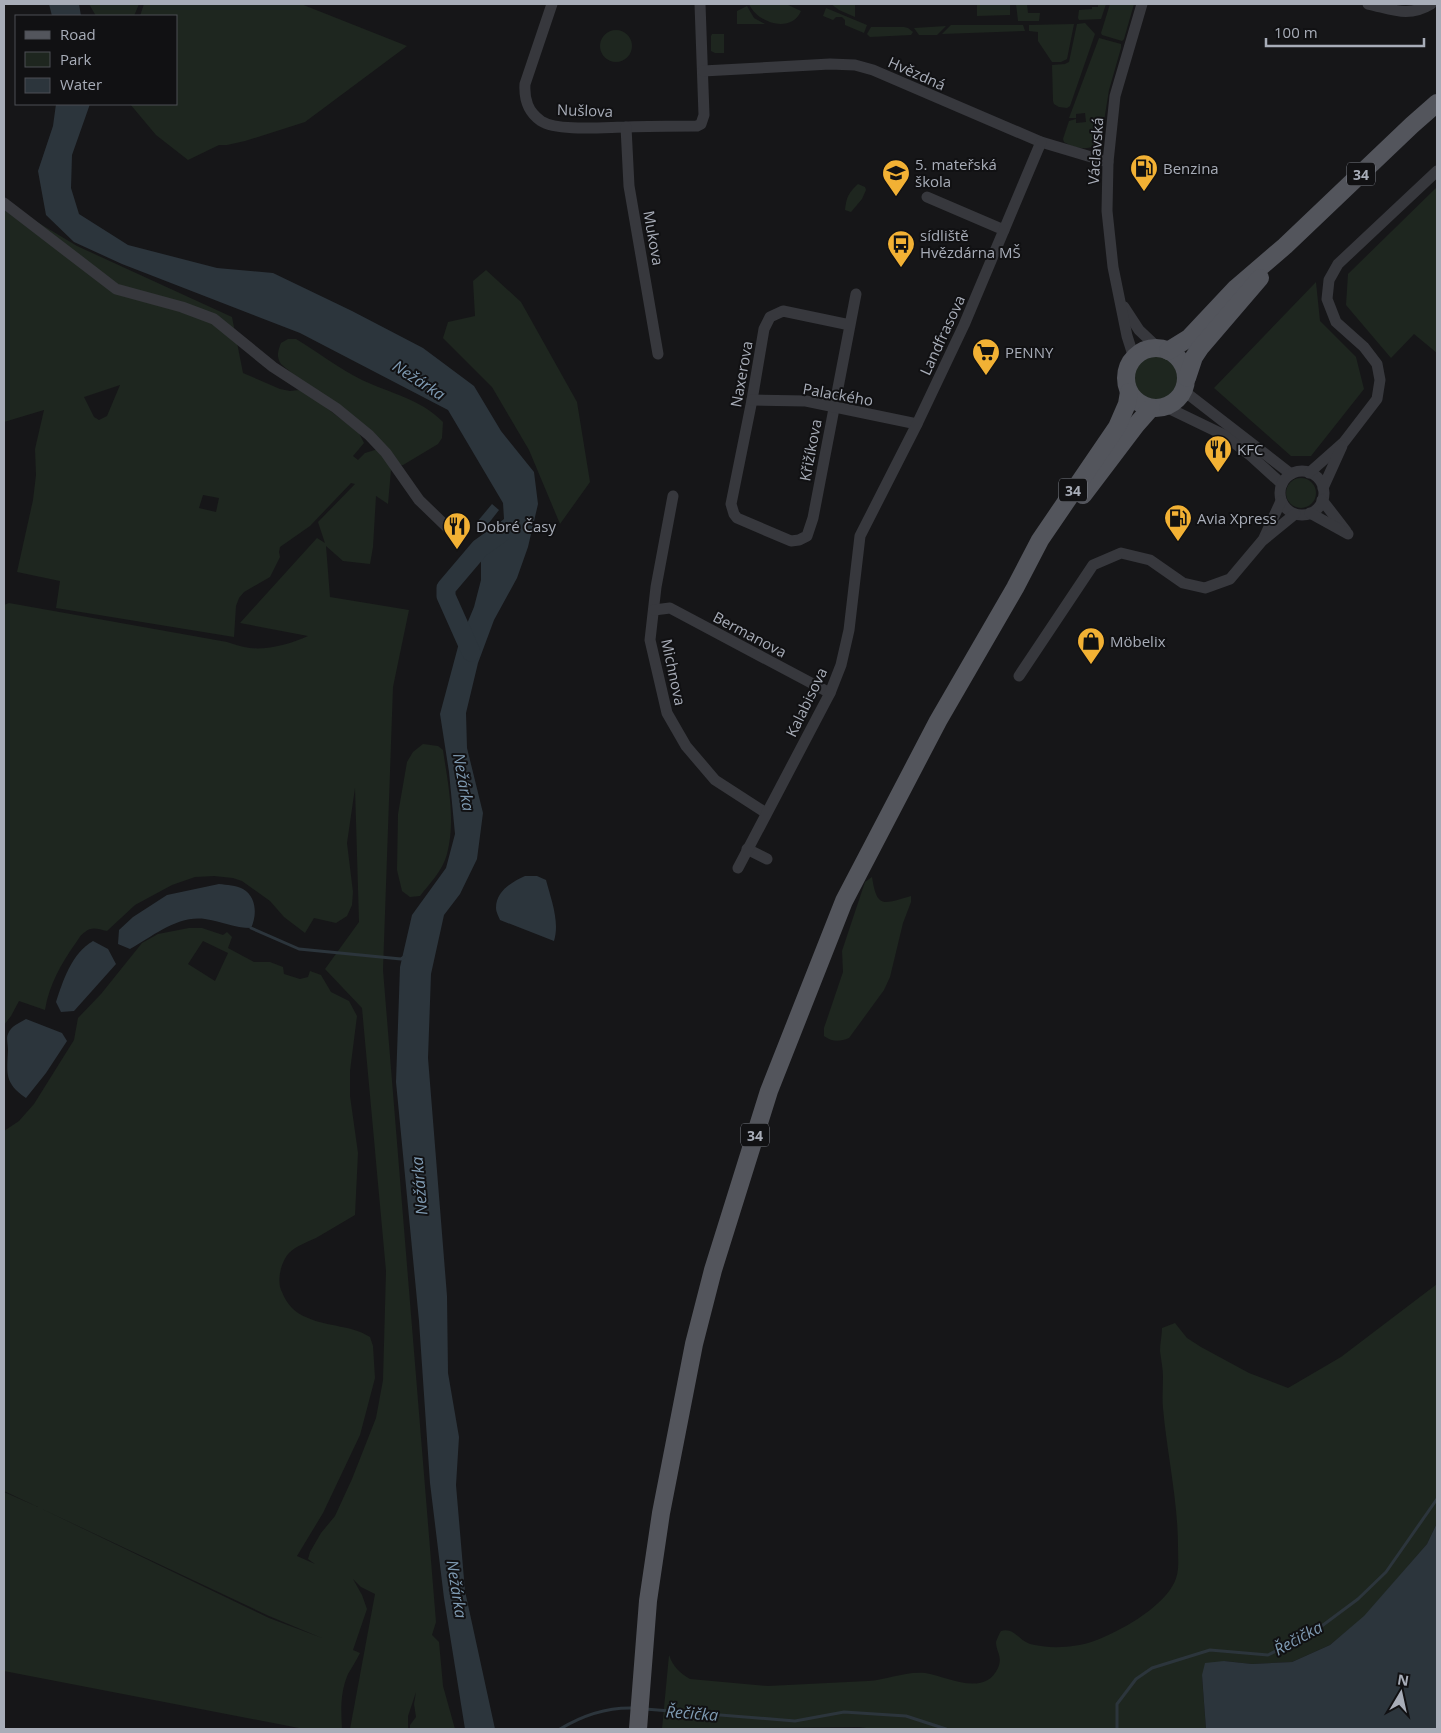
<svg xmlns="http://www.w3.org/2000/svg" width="1441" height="1733" viewBox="0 0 1441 1733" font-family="'Open Sans',sans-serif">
	<rect width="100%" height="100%" fill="#161618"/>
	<g fill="#1e261f" fill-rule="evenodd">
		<polygon points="89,4 139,4 134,16 96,16"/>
		<polygon points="144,4 301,4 407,46 305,122 245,141 227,145 219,145 188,160 156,135 130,104 176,104 176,16 140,16"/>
		<path d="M 749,4 L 786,4 L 801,11 C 791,34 757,23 749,4 Z"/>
		<polygon points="831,4 855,4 855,17 839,10"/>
		<polygon points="977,4 1010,4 1010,15 977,16"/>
		<polygon points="1016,4 1027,4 1028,13 1040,13 1039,21 1018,21"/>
		<polygon points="1098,4 1106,4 1101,19 1079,20 1078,18 1079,10 1092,9 1092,7 1098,7"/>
		<polygon points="1110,4 1134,4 1124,39 1122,41 1102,35 1101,33"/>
		<polygon points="747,6 754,18 765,24 737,24 737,11"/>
		<polygon points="826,8 867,25 864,33 845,25 845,20 842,17 836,17 833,20 823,16"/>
		<polygon points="1085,23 1095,34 1070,106 1067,108 1059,107 1054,104 1053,101 1052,65 1065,64 1069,62 1077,24"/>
		<polygon points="1074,24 1067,59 1061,62 1052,62 1038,41 1038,32 1029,31 1029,25"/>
		<polygon points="951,25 1023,25 1025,31 942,34"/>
		<polygon points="946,26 937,35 919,35 914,28"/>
		<polygon points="871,27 904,27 908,28 913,32 911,35 870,37 867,34"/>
		<circle cx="616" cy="46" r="16"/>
		<polygon points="712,34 724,34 724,53 715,53 711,51 711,36"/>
		<path d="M 1099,38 L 1121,44 L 1121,48 L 1109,90 L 1101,140 C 1093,152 1075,149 1064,142 L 1063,139 L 1069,121 L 1076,119 L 1076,123 L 1086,122 L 1085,113 L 1076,114 L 1076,118 L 1069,118 Z"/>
		<path d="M 858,184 L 865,187 L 866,190 L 862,199 L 851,212 L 845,210 C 846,198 849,192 858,184 Z"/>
		<polygon points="1437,187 1437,353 1414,334 1391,358 1346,305 1348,274"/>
		<path d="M 4,202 L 77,246 L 232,317 L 243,373 L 280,389 L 290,391 L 299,390 L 306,392 L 359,433 L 364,443 L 353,456 L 358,460 L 365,453 L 378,449 L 388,461 L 391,470 L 388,504 L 376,496 L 373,547 L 370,564 L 343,561 L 326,546 L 330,597 L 409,610 L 393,687 L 383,970 L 436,1622 L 432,1635 L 439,1642 L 443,1686 L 455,1729 L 410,1729 L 410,1725 L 416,1717 L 414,1704 L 416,1692 L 408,1716 L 408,1729 L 350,1729 L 375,1594 L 361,1587 L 353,1579 L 362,1595 L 367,1609 L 353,1650 L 360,1653 C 356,1661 352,1667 348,1674 C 340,1693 341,1710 342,1729 L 304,1729 L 4,1671 L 4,1492 L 38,1507 L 4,1491 L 4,1131 L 19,1121 L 34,1104 L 74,1040 L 78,1018 L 101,994 L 142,943 L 158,934 L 189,928 L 202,928 L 223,935 L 227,932 L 232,937 L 228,948 L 254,962 L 270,962 L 283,967 L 284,974 L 300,979 L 308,977 L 310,971 L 321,975 L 331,992 L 349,1001 L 357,1016 L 350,1071 L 350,1096 L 358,1153 L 355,1215 C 342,1223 329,1230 316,1238 C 307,1242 296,1246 289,1253 C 281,1262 276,1281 282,1292 C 287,1305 295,1313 308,1318 C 328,1327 351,1325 370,1337 L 373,1346 L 375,1378 L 360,1435 L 323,1513 L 297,1556 L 315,1564 L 308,1559 L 310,1552 L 321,1533 L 335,1516 L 352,1479 L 376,1418 L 383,1380 L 386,1271 L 362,1008 L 325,969 L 359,922 L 355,788 L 347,843 L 353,892 L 352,905 L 347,916 L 336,923 L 314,918 L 305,933 L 284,917 L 270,901 L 242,881 L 233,878 L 214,876 L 195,877 L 172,885 L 135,905 L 107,931 C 98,929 92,926 85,932 C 81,934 78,940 75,944 C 61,964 49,985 45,1010 L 19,1001 L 11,1016 L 4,1025 L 4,605 L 9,603 L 227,642 C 234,644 242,647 250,648 C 268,650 291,644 308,636 L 240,623 L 317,538 L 325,543 L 318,522 L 355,484 L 351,483 L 310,526 L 280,547 L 279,552 L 280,557 L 270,577 L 244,592 L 239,598 L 236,606 L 234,637 L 56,608 L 60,581 L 17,572 L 33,500 L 36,475 L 35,449 L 44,410 L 4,422 ZM 120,385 L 107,416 L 99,420 L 94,417 L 84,397 ZM 203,495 L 219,498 L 216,512 L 199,508 ZM 203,941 L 228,953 L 215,981 L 188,964 ZM 40,1508 L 269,1616 L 322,1638 L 269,1618 Z"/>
		<polygon points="486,270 521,302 577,402 590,482 560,524 529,450 492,387 443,338 448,322 475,316 473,281"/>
		<polygon points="1316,282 1320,321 1356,357 1364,389 1311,456 1291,456 1214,388"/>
		<path d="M 288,339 L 296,339 C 316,351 341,370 362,380 C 389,393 421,399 443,422 L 442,438 L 438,444 L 403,465 L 401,465 L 281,364 C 276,356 278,351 281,343 Z"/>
		<circle cx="1156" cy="378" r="23"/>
		<circle cx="1301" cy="493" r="15"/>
		<path d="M 423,744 L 438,746 L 443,750 C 448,784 456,820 447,854 C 443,870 430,883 420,896 L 410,897 L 402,891 L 397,870 L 398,814 L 407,762 L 413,752 Z"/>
		<path d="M 872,877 C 877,909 883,904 911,896 L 911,902 L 903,923 L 890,977 L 884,990 L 849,1038 C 839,1042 833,1042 824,1036 L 824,1028 L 843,972 L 842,951 L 865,882 Z"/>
		<path d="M 1437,1284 L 1437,1523 L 1427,1544 L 1364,1617 L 1330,1645 L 1292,1662 L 1252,1664 L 1224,1661 L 1202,1675 L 1206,1729 L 873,1729 L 859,1727 L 662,1729 L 669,1655 C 673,1667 680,1673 690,1679 L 768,1686 L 868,1681 C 887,1680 905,1671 925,1673 C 947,1676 984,1698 998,1668 C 1003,1656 996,1652 996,1642 C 997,1639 999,1634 1001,1631 C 1014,1627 1018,1640 1030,1644 C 1049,1649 1075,1648 1094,1641 C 1119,1632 1160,1609 1173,1585 C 1180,1573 1178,1560 1178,1547 C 1178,1500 1167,1454 1163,1408 C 1162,1398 1163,1387 1163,1377 C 1163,1368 1161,1360 1160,1351 C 1160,1343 1162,1335 1162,1328 L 1175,1323 L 1187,1338 L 1201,1347 L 1249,1373 L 1288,1388 L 1341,1357 Z"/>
	</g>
	<g fill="#2c353c">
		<polygon points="49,4 79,4 81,16 52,16"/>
		<polygon points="56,104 90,104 72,155 71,188 79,214 128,245 217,268 273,273 352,311 423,348 474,386 501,431 534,472 538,504 528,547 517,578 494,620 478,663 466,713 467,748 483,813 477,859 460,894 444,915 431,974 428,1058 447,1296 448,1373 459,1437 456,1485 465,1591 495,1729 465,1729 444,1598 430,1483 419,1321 396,1082 400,967 412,915 446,868 455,834 449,772 440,714 459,643 474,607 481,580 481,538 504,519 503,503 448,410 300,333 122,264 74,242 46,215 38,171 53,126"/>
		<polygon points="492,504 499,510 485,528 477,522"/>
		<path d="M 525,876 L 537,876 L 546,880 C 551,899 560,922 554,941 L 500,920 C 499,917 496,912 496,908 C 496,891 512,882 525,876 Z"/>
		<path d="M 219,884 C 227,885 236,885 243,889 C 257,897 257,916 251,928 C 235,928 220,921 205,919 C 178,915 153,936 130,949 L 118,944 L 119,930 L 133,917 L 167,895 Z"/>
		<path d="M 93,941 L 108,949 L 116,964 L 74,1011 L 61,1012 L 56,1002 C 63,980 72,953 93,941 Z"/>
		<path d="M 26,1019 L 62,1033 L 67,1041 L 46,1073 L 26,1098 C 4,1083 7,1073 8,1050 C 8,1044 6,1038 8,1034 C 11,1026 19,1023 26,1019 Z"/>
		<polygon points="1437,1523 1437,1729 1206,1729 1202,1675 1205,1663 1224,1661 1252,1664 1292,1662 1330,1645 1364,1616 1427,1544"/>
	</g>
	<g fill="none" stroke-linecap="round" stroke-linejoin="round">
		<g stroke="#2c353c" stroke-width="3">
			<polyline points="251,928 299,949 401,959 404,957"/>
			<polyline points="645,1709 795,1721 844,1712 906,1716 946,1729"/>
			<path d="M 560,1729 C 583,1715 606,1707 634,1708"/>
			<polyline points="1117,1729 1117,1704 1136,1679 1152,1668 1210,1650 1268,1655 1315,1631 1358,1599 1386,1572 1437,1499"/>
		</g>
		<polyline stroke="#2c353c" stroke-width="19" points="471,652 446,596 446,588 480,548 501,533"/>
		<g stroke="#37383d" stroke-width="11">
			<path d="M 552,4 L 525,84 C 524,100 528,112 541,121 C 558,132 607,127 628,127 C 651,126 674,126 697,126 L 701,124 L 704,115 L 700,4"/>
			<path d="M 1368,4 C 1392,9 1408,18 1431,4"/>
			<polyline points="703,71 830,64 855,65 873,70 1041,142 1108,162"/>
			<polyline points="626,127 629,186 658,354"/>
			<polyline points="927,197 1004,230"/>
			<polyline points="4,203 116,289 182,307 214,319 273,367 336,408 369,435 386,453 419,500 449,529"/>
			<polyline points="1124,307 1139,330 1158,348"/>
			<polyline points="850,325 783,311 770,317 764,329 752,400 731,504 734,514 737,518 791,541 799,540 807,536 813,518 856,294"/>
			<polyline points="1134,358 1127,336 1113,267 1107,211 1108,162 1115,96 1142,4"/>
			<polyline points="1184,391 1291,474"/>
			<polyline points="752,400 806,401 917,424"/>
			<polyline points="1166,407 1224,435 1251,456 1282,484"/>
			<circle cx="1302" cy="493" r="22"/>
			<polyline points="1309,473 1344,442 1377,399 1380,380 1377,364 1364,347 1336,322 1327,299 1329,280 1338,264 1437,171"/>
			<polyline points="1323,488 1342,446"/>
			<polyline points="673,496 656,587 650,640 667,713 686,746 715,780 766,813"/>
			<polyline points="1322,500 1346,531"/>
			<polyline points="1310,513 1348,534"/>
			<polyline points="1264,538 1281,501"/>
			<polyline points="654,610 670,608 830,693"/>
			<polyline points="1019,676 1093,565 1121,553 1150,560 1183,583 1205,588 1230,579 1262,541 1295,514"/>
			<polyline points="747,849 767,859"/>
			<polyline points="738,868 830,693 841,665 849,630 860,536 917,424 964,325 1041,142"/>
		</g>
		<g stroke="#53555c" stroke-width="18">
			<circle cx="1156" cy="378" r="30"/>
			<polyline points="1168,351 1189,338 1236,288 1285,246 1412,125 1437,103"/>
			<polyline points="1187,378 1194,357 1200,348 1260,278"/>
			<polyline points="1083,495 1136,425 1151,408"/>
			<polyline points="638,1729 648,1601 661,1513 694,1344 713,1270 769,1091 844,901 938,721 1015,588 1040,540 1117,427 1127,404 1129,392"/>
		</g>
	</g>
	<defs>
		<g id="fuel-pin" transform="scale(1.4375)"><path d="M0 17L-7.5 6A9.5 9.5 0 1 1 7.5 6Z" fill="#f2b134" stroke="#111113"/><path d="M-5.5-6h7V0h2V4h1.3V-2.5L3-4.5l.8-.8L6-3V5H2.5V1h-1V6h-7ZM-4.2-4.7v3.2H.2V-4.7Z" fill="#111"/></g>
		<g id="school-pin" transform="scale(1.4375)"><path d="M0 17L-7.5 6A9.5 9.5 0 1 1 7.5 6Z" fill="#f2b134" stroke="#111113"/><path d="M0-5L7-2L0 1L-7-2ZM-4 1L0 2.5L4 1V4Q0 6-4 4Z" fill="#111"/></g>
		<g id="bus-pin" transform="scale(1.4375)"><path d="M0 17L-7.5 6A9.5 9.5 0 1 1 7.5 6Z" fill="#f2b134" stroke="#111113"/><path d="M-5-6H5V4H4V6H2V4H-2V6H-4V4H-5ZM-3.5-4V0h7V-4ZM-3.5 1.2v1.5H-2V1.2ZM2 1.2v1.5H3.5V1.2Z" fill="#111"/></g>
		<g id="supermarket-pin" transform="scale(1.4375)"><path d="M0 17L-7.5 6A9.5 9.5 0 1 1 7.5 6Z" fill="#f2b134" stroke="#111113"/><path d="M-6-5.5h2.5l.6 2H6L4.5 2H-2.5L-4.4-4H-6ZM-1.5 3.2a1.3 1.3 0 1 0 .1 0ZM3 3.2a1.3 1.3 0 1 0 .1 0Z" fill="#111"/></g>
		<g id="restaurant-pin" transform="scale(1.4375)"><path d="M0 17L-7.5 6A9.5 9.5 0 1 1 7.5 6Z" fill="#f2b134" stroke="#111113"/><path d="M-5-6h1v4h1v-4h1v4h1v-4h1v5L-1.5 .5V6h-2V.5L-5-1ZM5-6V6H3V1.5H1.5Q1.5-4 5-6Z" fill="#111"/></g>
		<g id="shop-pin" transform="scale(1.4375)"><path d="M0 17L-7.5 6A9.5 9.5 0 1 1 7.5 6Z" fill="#f2b134" stroke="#111113"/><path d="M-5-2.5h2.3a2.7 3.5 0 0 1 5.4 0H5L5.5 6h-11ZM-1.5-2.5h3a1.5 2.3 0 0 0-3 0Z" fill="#111"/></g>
	</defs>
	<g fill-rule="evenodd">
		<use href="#fuel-pin" x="1144" y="168"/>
		<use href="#school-pin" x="896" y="173"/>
		<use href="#bus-pin" x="901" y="244"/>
		<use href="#supermarket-pin" x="986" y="352"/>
		<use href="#restaurant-pin" x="1218" y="449"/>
		<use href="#fuel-pin" x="1178" y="518"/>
		<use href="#restaurant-pin" x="457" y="526"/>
		<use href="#shop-pin" x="1091" y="641"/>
	</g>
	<g text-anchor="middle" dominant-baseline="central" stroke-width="4" stroke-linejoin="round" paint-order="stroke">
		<g fill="#111113" stroke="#7b7e86" stroke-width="1">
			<rect x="1347" y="162.5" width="28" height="23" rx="4"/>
			<rect x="1059" y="478.5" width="28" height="23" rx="4"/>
			<rect x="741" y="1123.5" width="28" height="23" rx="4"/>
		</g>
		<g font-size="14" font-weight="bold" fill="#a8adb8">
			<text x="1361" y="174">34</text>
			<text x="1073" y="490">34</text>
			<text x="755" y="1135">34</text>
		</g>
		<g font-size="15" fill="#a8adb8" stroke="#111113">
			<text transform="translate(917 73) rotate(24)">Hvězdná</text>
			<text transform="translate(585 110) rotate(2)">Nušlova</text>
			<text transform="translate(1095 151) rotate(-86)">Václavská</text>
			<text transform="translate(654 238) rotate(80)">Mukova</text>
			<text transform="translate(942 335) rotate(-65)">Landfrasova</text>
			<text transform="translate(741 374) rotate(-80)">Naxerova</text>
			<text transform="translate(838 394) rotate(10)">Palackého</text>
			<text transform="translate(810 450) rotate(-79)">Křižíkova</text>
			<text transform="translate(750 634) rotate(28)">Bermanova</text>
			<text transform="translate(674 672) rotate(78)">Michnova</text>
			<text transform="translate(806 702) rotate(-64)">Kalabisova</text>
		</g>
		<g font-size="15" fill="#a8adb8" stroke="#111113" text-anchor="start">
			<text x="915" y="164">5. mateřská<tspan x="915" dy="17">škola</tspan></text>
			<text x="1163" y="168">Benzina</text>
			<text x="920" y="235">sídliště<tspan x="920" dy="17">Hvězdárna MŠ</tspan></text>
			<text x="1005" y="352">PENNY</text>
			<text x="1237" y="449">KFC</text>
			<text x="1197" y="518">Avia Xpress</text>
			<text x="476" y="526">Dobré Časy</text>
			<text x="1110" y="641">Möbelix</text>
		</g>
		<g font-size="16" font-style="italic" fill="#7f9bb3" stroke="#111113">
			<text transform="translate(419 380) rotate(33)">Nežárka</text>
			<text transform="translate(464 782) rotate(80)">Nežárka</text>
			<text transform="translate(419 1186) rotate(-95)">Nežárka</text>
			<text transform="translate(457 1589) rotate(81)">Nežárka</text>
			<text transform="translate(1298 1638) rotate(-29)">Řečička</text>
			<text transform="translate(692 1713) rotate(4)">Řečička</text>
		</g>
	</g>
	<rect width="1441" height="1733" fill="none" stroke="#a8adb8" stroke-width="10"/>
	<rect x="15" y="15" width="162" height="90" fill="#111113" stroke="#4d4f55"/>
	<rect x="25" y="31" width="25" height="8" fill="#53555c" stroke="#4d4f55"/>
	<text x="60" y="40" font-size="15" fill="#a8adb8">Road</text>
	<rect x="25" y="52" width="25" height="15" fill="#1e261f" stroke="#4d4f55"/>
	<text x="60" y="65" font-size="15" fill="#a8adb8">Park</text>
	<rect x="25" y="78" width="25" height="15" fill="#2c353c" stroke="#4d4f55"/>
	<text x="60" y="90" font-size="15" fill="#a8adb8">Water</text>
	<g transform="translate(1401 1693) rotate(9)" stroke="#111113" stroke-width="4" paint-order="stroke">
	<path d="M0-4L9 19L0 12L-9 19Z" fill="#a8adb8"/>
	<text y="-8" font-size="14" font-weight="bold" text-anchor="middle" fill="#a8adb8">N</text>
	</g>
	<path d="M1266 38v8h158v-8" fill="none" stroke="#a8adb8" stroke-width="2.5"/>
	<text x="1274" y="38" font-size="15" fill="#a8adb8" stroke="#111113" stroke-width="4" paint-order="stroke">100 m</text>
</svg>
